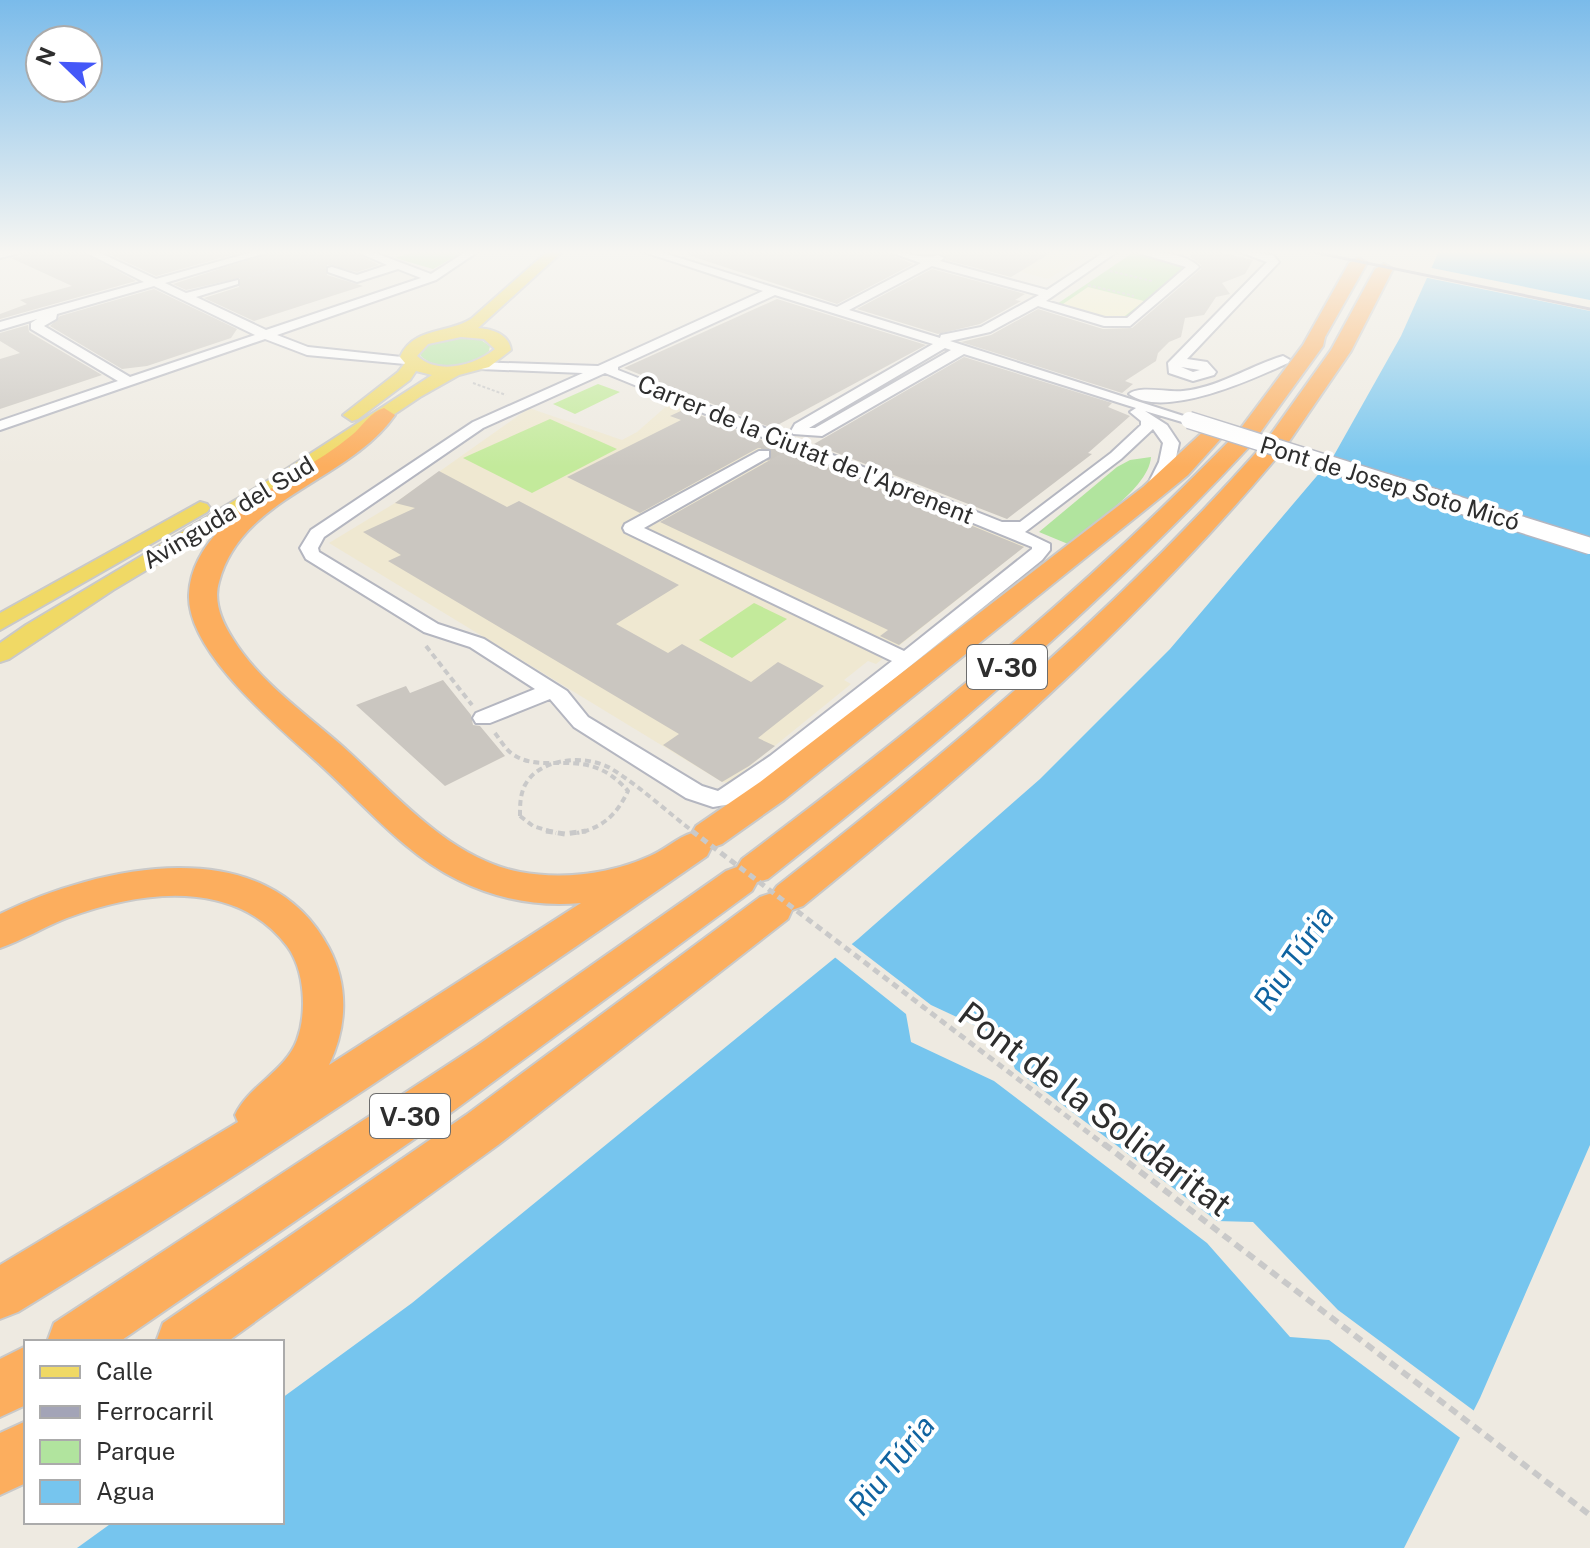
<svg xmlns="http://www.w3.org/2000/svg" width="1590" height="1548" viewBox="0 0 1590 1548" font-family="'Public Sans',sans-serif">
	<rect width="100%" height="100%" fill="#eeeae1"/>
	<g fill="#efe8d1">
		<polygon points="944,251 1093,251 1048,279"/>
		<polygon points="670,403 1025,546 876,664 868,661 844,680 851,684 729,783 722,782 329,543 395,503 529,408 622,440 637,432"/>
	</g>
	<g fill="#b1e49e">
		<polygon points="417,251 465,251 433,269 395,258"/>
		<polygon points="1134,252 1186,266 1128,319 1119,322 1054,306"/>
		<path d="M 453,337 L 481,340 L 490,346 L 489,351 C 474,366 436,373 420,355 L 426,346 Z"/>
		<path d="M 1151,457 C 1149,488 1092,524 1068,544 L 1039,532 L 1117,467 L 1130,460 Z"/>
	</g>
	<polygon fill="#f2eec5" points="1088,287 1144,301 1121,319 1090,316 1060,306"/>
	<g fill="#c3ea9b">
		<polygon points="598,384 620,392 575,414 553,404"/>
		<polygon points="550,419 617,449 532,493 463,458"/>
		<polygon points="754,603 787,619 732,658 699,640"/>
	</g>
	<polygon fill="#76c5ee" points="1439,251 1590,251 1590,1145 1480,1398 1404,1548 77,1548 113,1522 282,1522 282,1398 412,1303 858,939 1040,779 1170,649 1333,457 1401,336"/>
	<g fill="#eeeae1">
		<polygon points="1427,267 1590,300 1590,311 1423,277"/>
		<polygon points="849,942 931,1005 1004,1039 1015,1069 1217,1221 1253,1222 1338,1310 1477,1413 1463,1440 1329,1340 1290,1337 1207,1243 994,1081 911,1042 906,1014 832,955"/>
	</g>
	<g fill="#cac6c0">
		<polygon points="24,251 80,251 136,281 0,319 0,314 27,304 20,300 72,286 11,258 21,256"/>
		<polygon points="103,251 246,251 156,276"/>
		<polygon points="275,251 352,251 379,265 357,272 327,265 327,275 363,286 254,321 204,298 239,287 240,278 186,290 173,284"/>
		<polygon points="689,251 883,251 913,264 837,304 688,255"/>
		<polygon points="907,251 1054,251 1011,277 946,260 939,252"/>
		<polygon points="1193,251 1216,251 1253,260 1245,274 1222,283 1230,294 1216,297 1204,315 1185,318 1181,337 1169,342 1158,353 1156,361 1125,381 1133,384 1122,393 961,342 991,335 1038,309 1103,329 1132,328 1201,269 1201,265 1190,257"/>
		<polygon points="932,269 1025,294 1015,300 1021,301 980,324 938,334 857,309"/>
		<polygon points="154,289 237,329 231,338 147,366 122,369 50,326 60,316"/>
		<polygon points="777,299 926,345 772,428 624,368"/>
		<polygon points="28,325 29,332 102,375 0,409 0,359 20,353 0,341 0,333"/>
		<polygon points="964,357 1112,403 1108,407 1130,416 1088,453 1092,454 1007,519 814,444"/>
		<polygon points="685,409 754,437 1024,547 899,645 880,636 888,630 660,522 770,460 771,449 758,448 640,513 567,477 681,420 670,416"/>
		<polygon points="439,471 507,507 519,501 679,585 616,624 668,653 682,644 751,682 778,662 824,686 758,738 775,746 749,766 722,782 663,745 679,734 388,561 401,555 363,532 415,508 395,503"/>
		<polygon points="443,680 471,715 473,725 480,726 505,756 445,786 356,705 406,686 410,693"/>
	</g>
	<g fill="none" stroke-linecap="round" stroke-linejoin="round">
		<polyline stroke="#c8c4bd" stroke-width="16" stroke-dasharray="16 8" stroke-linecap="butt" points="764,454 777,447"/>
		<g stroke="#b4b6c0" stroke-width="4">
			<g id="minor">
				<polygon points="21,251 20,253 0,258 0,252"/>
				<path d="M 83,251 L 96,251 L 156,279 L 256,251 L 272,251 L 165,283 L 186,293 L 238,280 L 238,284 L 196,297 L 266,330 L 421,278 L 398,269 L 357,282 L 328,272 L 328,268 L 332,267 L 357,275 L 387,265 L 355,251 L 370,251 L 431,274 L 467,251 L 479,251 L 436,280 L 277,335 L 308,347 L 411,358 L 418,362 L 416,365 L 307,355 L 265,339 L 0,430 L 0,421 L 118,381 L 31,329 L 31,323 L 37,319 L 0,330 L 0,322 L 144,282 ZM 154,286 L 255,335 L 130,377 L 44,326 L 56,319 L 57,314 Z"/>
				<path d="M 641,251 L 657,251 L 837,307 L 921,263 L 886,251 C 903,251 922,260 938,255 L 944,258 L 940,261 L 1047,290 L 1106,251 L 1118,251 L 1046,301 L 1105,318 L 1127,318 L 1186,267 L 1132,251 C 1151,251 1185,252 1199,267 L 1197,269 L 1130,326 L 1104,326 L 1038,306 L 990,332 L 950,341 L 1196,420 L 1189,424 L 1145,411 L 1167,425 L 1179,443 L 1175,462 L 1158,495 L 1152,497 L 1144,492 L 1159,462 L 1163,443 L 1153,429 L 1121,459 L 1025,532 L 1050,544 L 1050,550 L 1042,560 L 786,766 L 731,804 L 713,807 L 686,798 L 574,727 L 550,699 L 490,723 L 476,723 L 473,718 L 476,713 L 535,689 L 470,647 L 424,632 L 306,559 L 300,548 L 311,530 L 473,422 L 583,373 L 480,369 L 475,368 L 475,362 L 598,366 L 763,291 ZM 932,266 L 1039,295 L 981,327 L 941,335 L 940,338 L 849,310 ZM 775,295 L 933,344 L 795,424 L 791,431 L 793,434 L 822,436 L 964,354 L 1136,408 L 1130,412 L 1141,421 L 1141,425 L 1111,453 L 1020,522 L 1002,522 L 618,370 L 618,367 ZM 945,348 L 951,350 L 815,428 L 809,428 ZM 605,373 L 1032,547 L 1032,549 L 904,651 L 644,528 L 769,457 L 769,451 L 759,451 L 625,524 L 623,528 L 625,532 L 892,661 L 770,756 L 718,791 L 702,786 L 588,717 L 567,691 L 484,639 L 438,624 L 319,552 L 318,548 L 324,537 L 483,428 Z"/>
				<path d="M 1237,251 L 1273,255 L 1279,262 L 1187,359 L 1207,362 L 1216,372 L 1214,375 L 1193,381 L 1169,373 L 1168,363 L 1267,262 ZM 1181,367 L 1200,370 L 1193,372 Z"/>
				<path d="M 1283,356 L 1290,360 L 1288,363 C 1253,379 1164,420 1129,394 C 1140,385 1168,393 1183,391 C 1220,387 1249,366 1283,356 Z"/>
			</g>
		</g>
		<g stroke="#c9c9c9" stroke-width="4">
			<g id="major">
				<path d="M 548,251 L 563,251 L 478,328 C 492,329 509,334 511,350 L 489,367 L 459,375 L 420,397 L 293,482 L 113,590 L 9,659 L 0,662 L 0,643 L 26,625 L 279,474 L 432,375 L 416,371 L 410,380 L 358,419 L 352,421 L 343,415 L 398,372 L 405,363 L 400,357 C 413,327 447,334 471,319 ZM 461,337 L 484,339 L 495,349 C 474,366 438,375 417,356 L 428,344 Z"/>
				<polygon points="200,502 207,504 210,508 207,512 0,630 0,613"/>
			</g>
		</g>
		<g stroke="#c9c9c9" stroke-width="4">
			<g id="highway">
				<path d="M 1358,258 L 1367,263 L 1325,337 L 1323,346 L 1257,437 L 1249,439 L 1252,443 L 1248,448 C 1101,606 937,745 768,879 L 757,882 L 752,891 L 426,1131 L 119,1342 L 47,1342 L 54,1323 L 478,1045 L 726,871 L 737,867 L 742,859 C 915,729 1081,594 1232,438 L 1240,436 L 1238,432 L 1303,345 L 1349,263 Z"/>
				<path d="M 1384,264 L 1393,269 L 1351,351 L 1286,446 L 1278,448 L 1281,452 L 1277,457 C 1136,625 973,768 803,906 L 792,910 L 788,919 L 498,1145 L 227,1342 L 156,1342 L 163,1323 L 466,1115 L 760,897 L 772,893 L 777,886 C 951,750 1114,613 1261,447 L 1269,445 L 1266,441 L 1331,350 L 1375,269 Z"/>
				<path d="M 384,408 L 395,415 C 349,481 241,497 219,582 C 213,602 222,622 233,639 C 259,681 303,712 340,744 C 393,791 447,858 520,872 C 562,880 611,874 650,856 C 665,850 676,838 692,833 L 696,826 L 760,782 L 1143,487 L 1206,429 L 1222,429 L 1225,434 L 1188,475 L 1161,497 L 784,800 L 722,844 L 711,848 L 707,856 C 481,1013 253,1168 18,1312 L 0,1319 L 0,1265 L 238,1122 L 235,1115 C 249,1085 285,1072 297,1040 C 307,1013 305,970 287,946 C 234,877 139,891 67,918 C 44,927 23,940 0,948 L 0,914 C 98,866 266,828 329,948 C 349,986 347,1027 329,1065 L 581,903 C 539,907 496,899 458,880 C 407,855 369,810 328,772 C 287,733 187,656 189,595 C 191,537 254,499 297,472 C 316,461 335,449 352,435 C 363,426 370,412 384,408 Z"/>
				<polygon points="26,1346 26,1405 0,1417 0,1359"/>
				<polygon points="26,1421 26,1483 0,1495 0,1433"/>
			</g>
		</g>
		<g stroke="#c9c9c9" stroke-width="2" stroke-dasharray="3 2" stroke-linecap="butt">
			<polyline points="1110,271 1152,281"/>
			<polyline points="248,278 308,260 320,265"/>
			<polyline points="1088,285 1134,296"/>
			<polyline points="473,383 506,395"/>
		</g>
		<g stroke="#c9c9c9" stroke-width="4" stroke-dasharray="6 4" stroke-linecap="butt">
			<polyline points="426,646 472,705"/>
			<path d="M 495,733 C 500,740 505,748 511,753 C 544,778 586,742 628,791 C 617,814 603,828 577,833"/>
			<polyline points="520,816 533,826 556,833"/>
		</g>
		<polyline stroke="#c9c9c9" stroke-width="5" stroke-dasharray="7 5" stroke-linecap="butt" points="546,831 565,834 586,831"/>
		<use href="#minor" fill="#fff" fill-rule="evenodd"/>
		<use href="#major" fill="#f0d965" fill-rule="evenodd"/>
		<use href="#highway" fill="#fcae5e" fill-rule="evenodd"/>
		<polyline stroke="#a3a4b7" stroke-width="3" points="1308,251 1590,309"/>
		<g stroke="#b4b6c0" stroke-width="19" stroke-linecap="butt">
			<polyline id="minor-bridge" points="1189,420 1590,546"/>
		</g>
		<path stroke="#c9c9c9" stroke-width="4" stroke-dasharray="6 4" stroke-linecap="butt" d="M 520,816 C 520,805 520,795 525,785 C 539,758 585,754 610,768 C 640,786 667,812 695,833"/>
		<polyline stroke="#c9c9c9" stroke-width="5" stroke-dasharray="7 5" stroke-linecap="butt" points="692,831 1106,1146"/>
		<polyline stroke="#c9c9c9" stroke-width="6" stroke-dasharray="9 6" stroke-linecap="butt" points="1104,1144 1590,1515"/>
		<use href="#minor-bridge" stroke="#fff" stroke-width="16"/>
	</g>
	<linearGradient id="sky" x2="0" y2="1"><stop stop-color="#7abbea"/><stop offset="0.54" stop-color="#f7f6f2"/><stop offset="1" stop-color="#f7f6f2" stop-opacity="0"/></linearGradient>
	<rect width="1590" height="467" fill="url(#sky)"/>
	<g text-anchor="middle" dominant-baseline="central" stroke-width="8" stroke-linejoin="round" paint-order="stroke">
		<g font-size="24" fill="#2e2e2e" stroke="#fff">
			<text transform="translate(806 449) rotate(22)">Carrer de la Ciutat de l'Aprenent</text>
			<text transform="translate(1390 483) rotate(17)">Pont de Josep Soto Micó</text>
			<text transform="translate(228 512) rotate(-31)">Avinguda del Sud</text>
		</g>
		<g fill="#fff" stroke="#6d6d6d" stroke-width="2">
			<rect x="967" y="645" width="80" height="44" rx="6"/>
			<rect x="370" y="1094" width="80" height="44" rx="6"/>
		</g>
		<g font-size="26" font-weight="bold" fill="#2e2e2e">
			<text x="1007" y="667">V-30</text>
			<text x="410" y="1116">V-30</text>
		</g>
		<g font-size="30" font-style="italic" fill="#0f63a0" stroke="#fff">
			<text transform="translate(1293 958) rotate(-56)">Riu Túria</text>
			<text transform="translate(891 1465) rotate(-51)">Riu Túria</text>
		</g>
		<g font-size="34" fill="#2e2e2e" stroke="#fff">
			<text transform="translate(1095 1109) rotate(37)">Pont de la Solidaritat</text>
		</g>
	</g>
	<rect x="24" y="1340" width="260" height="184" fill="#ffffff" stroke="#ababab" stroke-width="2"/>
	<rect x="40" y="1366" width="40" height="12" fill="#f0d965" stroke="#ababab" stroke-width="2"/>
	<text x="96" y="1380" font-size="24" fill="#2e2e2e">Calle</text>
	<rect x="40" y="1406" width="40" height="12" fill="#a3a4b7" stroke="#ababab" stroke-width="2"/>
	<text x="96" y="1420" font-size="24" fill="#2e2e2e">Ferrocarril</text>
	<rect x="40" y="1440" width="40" height="24" fill="#b1e49e" stroke="#ababab" stroke-width="2"/>
	<text x="96" y="1460" font-size="24" fill="#2e2e2e">Parque</text>
	<rect x="40" y="1480" width="40" height="24" fill="#76c5ee" stroke="#ababab" stroke-width="2"/>
	<text x="96" y="1500" font-size="24" fill="#2e2e2e">Agua</text>
	<g transform="translate(64 64) rotate(293)"><circle r="38" fill="#ffffff" stroke="#ababab" stroke-width="2"/>
	<path d="M0-6L14 30L0 20L-14 30Z" fill="#4458f8"/>
	<text y="-12" font-size="22" font-weight="bold" text-anchor="middle" fill="#2e2e2e">N</text>
	</g>
</svg>
